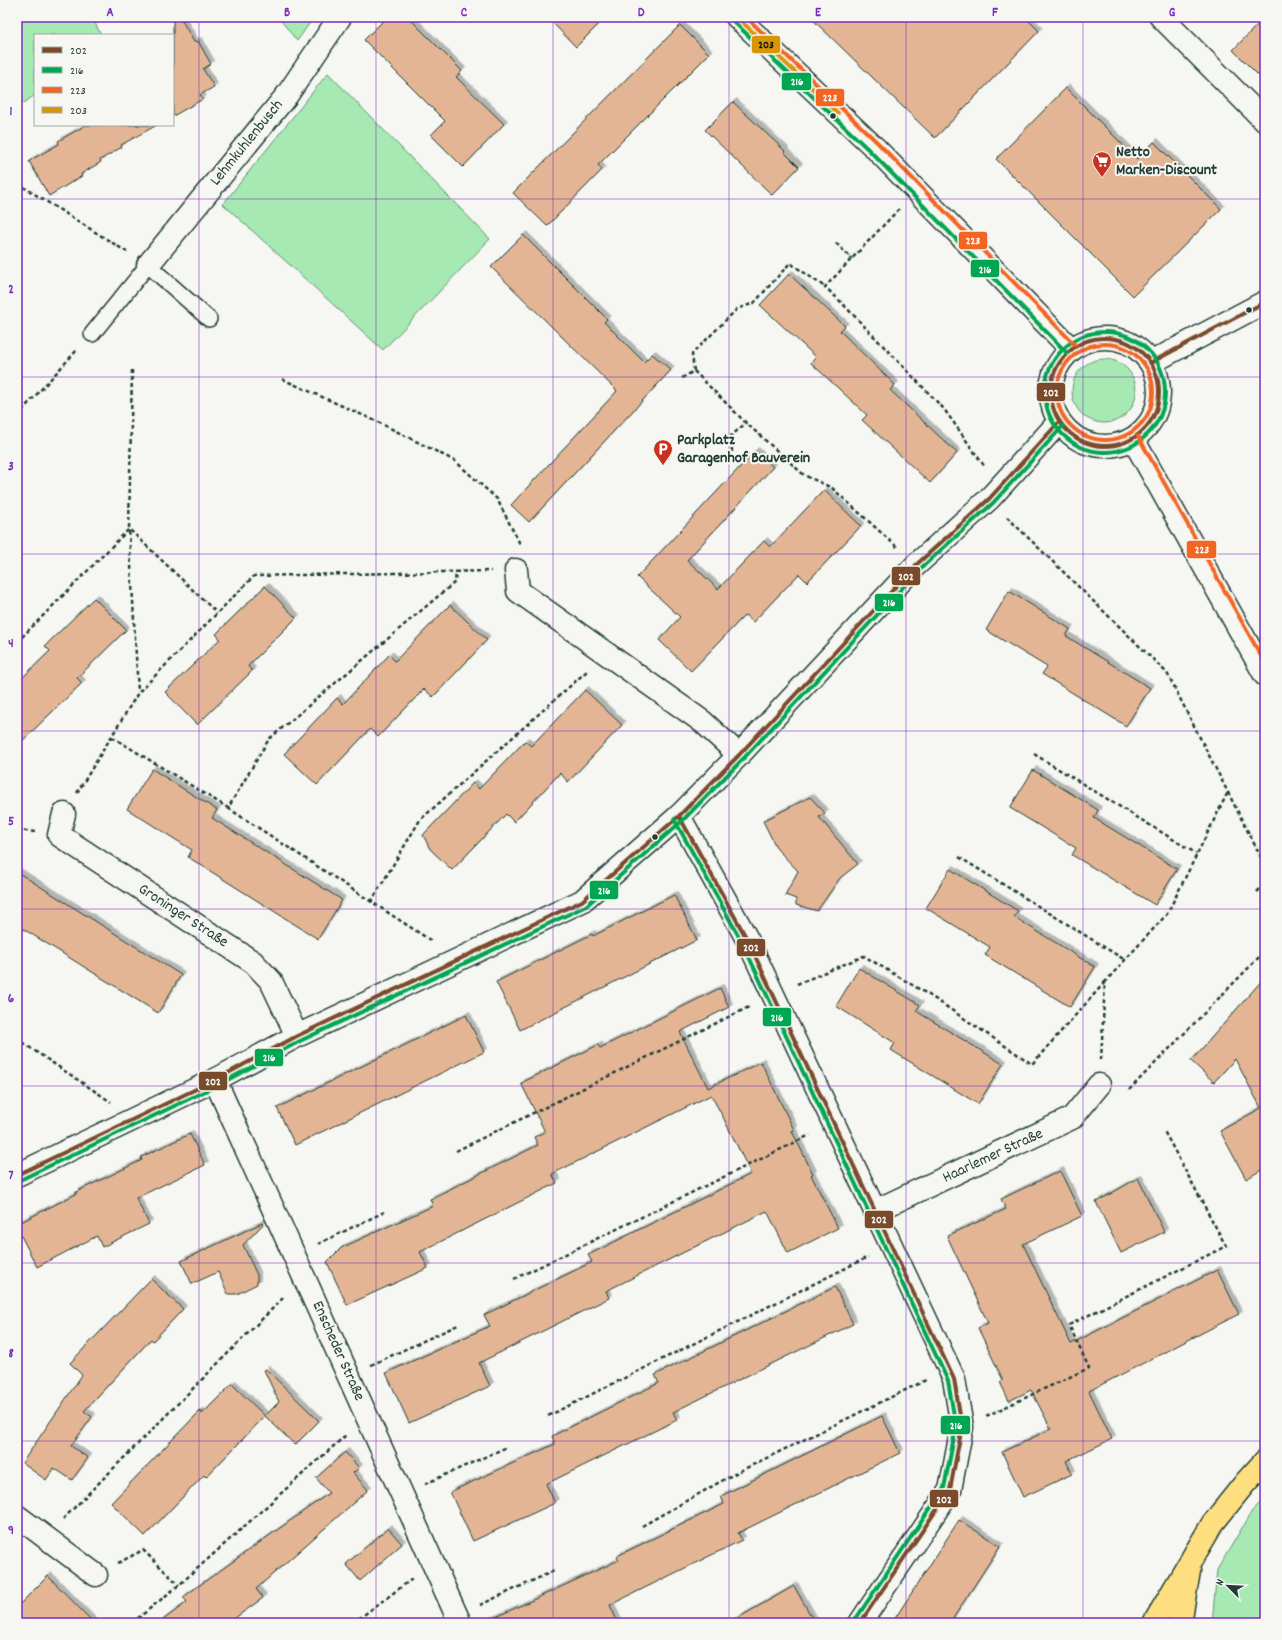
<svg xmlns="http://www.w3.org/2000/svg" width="1282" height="1640" viewBox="0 0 1282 1640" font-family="Dekko,sans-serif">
	<defs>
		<filter id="shadow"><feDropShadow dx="3.5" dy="-3.5" stdDeviation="0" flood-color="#0004"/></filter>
	</defs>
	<rect width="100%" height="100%" fill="#f6f6f2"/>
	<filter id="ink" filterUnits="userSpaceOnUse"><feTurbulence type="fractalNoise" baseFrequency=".025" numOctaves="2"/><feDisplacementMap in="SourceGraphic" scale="8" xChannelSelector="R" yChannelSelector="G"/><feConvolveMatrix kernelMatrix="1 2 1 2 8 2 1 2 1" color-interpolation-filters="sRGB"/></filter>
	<g filter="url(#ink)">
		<g fill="#a6e9b3" stroke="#629374">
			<polygon points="17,17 92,17 101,35 35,35 35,95 17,108"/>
			<polygon points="278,17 314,17 297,41"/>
			<polygon points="328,73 490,239 383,350 223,204"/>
			<circle cx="1104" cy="391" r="32"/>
			<polygon points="1265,1498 1265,1623 1212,1623 1217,1570 1252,1511"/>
		</g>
		<g fill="#e3b594" stroke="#1f3d34" filter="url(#shadow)">
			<polygon points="173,17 180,17 194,42 198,41 211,64 203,69 214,87 200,95 203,99 173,116"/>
			<polygon points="387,17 408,17 462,71 456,77 504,124 463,167 431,135 445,121 364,40"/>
			<polygon points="547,17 606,17 576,47"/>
			<polygon points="810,17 1025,17 1039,31 935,138"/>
			<polygon points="1265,17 1265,82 1233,50"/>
			<polygon points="680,25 709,54 598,165 602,170 547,226 513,193"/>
			<polygon points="1066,88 1137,159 1154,142 1221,209 1133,296 996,159"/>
			<polygon points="733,102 785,151 784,152 799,167 772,195 705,130"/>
			<polygon points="86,125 157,125 121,145 122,147 100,160 101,162 81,174 82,176 49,196 29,161 59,144 58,141"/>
			<polygon points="523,235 607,319 604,322 644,362 652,354 671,370 529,522 511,505 617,391 491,267"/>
			<polygon points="789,274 845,326 840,331 895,385 890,390 957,453 930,483 862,420 867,415 811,363 816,357 760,305"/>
			<polygon points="755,451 773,467 687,560 718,589 764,541 770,547 824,490 861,526 807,582 799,574 753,622 745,615 691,671 659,640 680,617 637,577"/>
			<polygon points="265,586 296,618 248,666 252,671 197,725 165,692 220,639 216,634"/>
			<polygon points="1009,591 1070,629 1066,636 1150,688 1126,726 1042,674 1047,667 986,630"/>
			<polygon points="94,598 126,630 77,678 82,683 17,746 17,683 50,651 45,646"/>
			<polygon points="450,605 487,640 433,697 424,689 378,737 370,729 317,785 284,754 337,698 343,704 389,655 395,661"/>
			<polygon points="585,690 622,725 568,782 560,773 514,822 506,814 452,870 430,849 423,835 473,783 479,789 525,741 531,746"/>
			<polygon points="152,769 217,810 212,818 342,900 318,939 188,857 192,850 127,809"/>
			<polygon points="1033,770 1098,810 1094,818 1177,869 1155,905 1072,855 1076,848 1010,808"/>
			<polygon points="810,797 825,813 819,817 858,864 840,878 817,911 796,905 796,899 785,895 798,871 777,849 763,821"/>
			<polygon points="950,869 1018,911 1014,917 1095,967 1070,1007 985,955 990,947 926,908"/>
			<polygon points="17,872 181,975 158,1013 17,925"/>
			<polygon points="674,895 697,940 520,1030 496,982 592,934 593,936"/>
			<polygon points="859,968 920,1005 916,1011 1003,1064 978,1104 891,1050 895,1043 836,1006"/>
			<polygon points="1265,977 1265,1168 1246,1179 1220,1131 1261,1108 1235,1059 1214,1082 1191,1061"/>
			<polygon points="720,988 729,1007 680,1032 708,1088 761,1062 794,1130 792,1131 813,1174 811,1175 838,1228 788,1253 767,1211 606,1291 609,1298 479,1363 490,1386 409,1423 386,1373 490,1326 484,1315 592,1262 588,1255 751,1174 723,1117 711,1095 552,1174 557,1183 420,1252 428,1268 347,1305 327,1262 341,1248 433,1206 430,1199 538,1145 534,1137 545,1132 521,1083 598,1045 600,1048"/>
			<polygon points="466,1015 484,1052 295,1145 277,1108"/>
			<polygon points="190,1134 205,1165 136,1198 149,1224 102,1247 97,1236 37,1267 17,1228 17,1224 76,1194 76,1192 142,1160 141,1157"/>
			<polygon points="1060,1171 1082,1216 1023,1244 1071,1344 1217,1270 1239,1314 1089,1391 1112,1439 1066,1461 1072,1474 1023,1497 1002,1452 1051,1429 1031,1390 1009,1401 1000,1382 1003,1380 978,1328 988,1323 947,1236 1006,1209 1001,1199"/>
			<polygon points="1138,1178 1164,1232 1121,1253 1096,1202"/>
			<polygon points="262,1223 263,1224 243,1245 257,1275 257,1284 237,1294 228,1294 218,1272 192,1284 181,1261"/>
			<polygon points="151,1279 183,1309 153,1341 151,1339 84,1411 92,1417 71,1446 88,1458 72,1480 54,1468 46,1480 22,1463 82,1375 70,1363"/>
			<polygon points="835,1287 853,1324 673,1412 677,1420 546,1484 555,1503 473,1541 450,1492 555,1444 552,1436 659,1383 655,1375"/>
			<polygon points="266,1369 319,1421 295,1445 265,1416 279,1402 264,1370"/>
			<polygon points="232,1384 265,1416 206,1477 204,1475 145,1536 111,1503 200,1411 202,1414"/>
			<polygon points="882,1416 900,1453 738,1533 742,1540 610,1605 618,1623 483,1623 619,1560 617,1556 724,1504 721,1496"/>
			<polygon points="345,1452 359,1468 353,1473 368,1490 256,1589 263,1598 228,1623 159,1623 187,1602 183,1597 329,1493 316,1478"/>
			<polygon points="959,1520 1000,1546 950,1623 892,1623"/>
			<polygon points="388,1528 402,1544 360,1581 346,1564"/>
			<polygon points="48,1576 94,1623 17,1623 17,1607"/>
			<polygon points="794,1586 815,1623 729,1623"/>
		</g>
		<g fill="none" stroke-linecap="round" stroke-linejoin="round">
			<g stroke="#1f3d34" stroke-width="18">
				<polyline id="lane" points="92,334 148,265 209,319"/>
			</g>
			<g stroke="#1f3d34" stroke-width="25">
				<g id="street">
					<polyline points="1161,17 1265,121"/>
					<polyline points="148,265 287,95 340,17"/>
					<polyline points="1152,362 1265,302"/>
					<polyline points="516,570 518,591 703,722 739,755"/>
					<polyline points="64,814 59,835 253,962 271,981 297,1036"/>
					<polyline points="679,816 747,939 954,1379 962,1427 950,1490 860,1623"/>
					<polyline points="215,1080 460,1623"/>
					<polyline points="17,1175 215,1080 297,1036 582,901 679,816 739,755 916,565 989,499 1059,422"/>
					<polyline points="875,1211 1072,1118 1099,1085"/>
					<polyline points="17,1516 96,1575"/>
				</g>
			</g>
			<g stroke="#1f3d34" stroke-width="25">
				<g id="secondary">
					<polyline points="737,17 874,147 1071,349"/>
					<circle cx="1105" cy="392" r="54"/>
					<polyline points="1133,439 1265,675"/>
				</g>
			</g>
			<g stroke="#1f3d34" stroke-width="25">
				<g id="highway">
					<polyline points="1154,1623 1213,1523 1245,1483 1265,1461"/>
					<polyline points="1180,1623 1189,1571"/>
				</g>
			</g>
			<g stroke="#1f3d34" stroke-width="2.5" stroke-dasharray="4 3" stroke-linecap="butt">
				<polyline points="17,183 127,252"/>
				<polyline points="899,209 825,287 837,298 944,409 985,467"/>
				<polyline points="836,243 852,259"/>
				<polyline points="132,370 129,529 138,692"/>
				<polyline points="694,371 746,423 804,475 832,488 898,548"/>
				<polyline points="682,378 694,371 692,354 737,309 754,303 790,263 825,287"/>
				<polyline points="282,379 378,422 455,461 497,499 521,546"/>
				<polyline points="17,416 77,350"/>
				<polyline points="732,452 731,436 746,423"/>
				<polyline points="1007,517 1167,673 1265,865"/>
				<polyline points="17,642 129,529 217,613"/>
				<polyline points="112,737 228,808 269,739 455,582 456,572"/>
				<polyline points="1034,754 1197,854"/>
				<polyline points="77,793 138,693 254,576 491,571"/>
				<polyline points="228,808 433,942"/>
				<polyline points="17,830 35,832"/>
				<polyline points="959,857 1125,960"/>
				<polyline points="1257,892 1265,884"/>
				<polyline points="371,902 420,820 587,671"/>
				<polyline points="797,984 864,956 929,995 1032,1064 1105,982"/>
				<polyline points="17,1039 111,1102"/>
				<polyline points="1101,1060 1105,982 1167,914 1228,792"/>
				<polyline points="1129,1090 1265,951"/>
				<polyline points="456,1151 751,1006"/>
				<polyline points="318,1244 384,1212"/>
				<polyline points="514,1279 810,1135"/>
				<polyline points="371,1365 458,1325"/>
				<polyline points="548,1416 868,1257"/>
				<polyline points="986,1416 1089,1368 1069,1325 1226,1246 1164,1131"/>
				<polyline points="425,1484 507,1447"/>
				<polyline points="63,1519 285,1296"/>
				<polyline points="642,1526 734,1474 926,1380"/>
				<polyline points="118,1563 143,1550 179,1585"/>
				<polyline points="480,1605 556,1570"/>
				<polyline points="132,1623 179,1585 346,1435"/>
				<polyline points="353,1623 412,1579"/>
			</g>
			<use href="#lane" stroke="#f6f6f2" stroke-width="15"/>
			<use href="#street" stroke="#f6f6f2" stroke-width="22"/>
			<use href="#secondary" stroke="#f6f6f2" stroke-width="22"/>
			<use href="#highway" stroke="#fedf80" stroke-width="22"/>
			<g stroke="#f6f6f2" stroke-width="7">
				<g id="bus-1">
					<circle cx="1105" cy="392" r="54"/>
					<polyline points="1152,362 1265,302"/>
					<polyline points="679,816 747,939 954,1379 962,1427 950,1490 860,1623"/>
					<polyline points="17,1175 215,1080 297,1036 582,901 679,816 739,755 916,565 989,499 1059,422"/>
				</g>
			</g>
			<g stroke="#f6f6f2" stroke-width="7">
				<g id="bus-2">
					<polyline points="733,21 870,151 1067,353"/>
					<circle cx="1105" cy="392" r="60"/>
					<polyline points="674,819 742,942 948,1381 956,1427 944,1488 855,1620"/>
					<polyline points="20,1180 218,1085 300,1041 586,906 683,820 743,759 920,569 993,503 1063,426"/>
				</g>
			</g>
			<g stroke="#f6f6f2" stroke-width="7">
				<g id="bus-3">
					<polyline points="746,17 878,143 1075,345"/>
					<circle cx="1105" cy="392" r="48"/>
					<polyline points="1138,436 1265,663"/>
				</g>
			</g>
			<g stroke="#f6f6f2" stroke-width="7">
				<polyline id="bus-4" points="737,17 838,113"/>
			</g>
			<use href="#bus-1" stroke="#7a4b2a" stroke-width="4"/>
			<use href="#bus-2" stroke="#00a651" stroke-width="4"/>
			<use href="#bus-3" stroke="#f26522" stroke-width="4"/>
			<use href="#bus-4" stroke="#d79608" stroke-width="4"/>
		</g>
	</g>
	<path fill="none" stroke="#7b2cbf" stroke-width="1" stroke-opacity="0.55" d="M 199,17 L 199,1623M 376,17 L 376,1623M 553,17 L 553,1623M 729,17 L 729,1623M 906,17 L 906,1623M 1083,17 L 1083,1623M 17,199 L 1265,199M 17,377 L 1265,377M 17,554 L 1265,554M 17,731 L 1265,731M 17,909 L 1265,909M 17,1086 L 1265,1086M 17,1263 L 1265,1263M 17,1441 L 1265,1441"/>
	<defs>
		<g id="supermarket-pin" transform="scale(1)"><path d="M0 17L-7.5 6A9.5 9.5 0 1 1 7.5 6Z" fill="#c8321e" stroke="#f6f6f2"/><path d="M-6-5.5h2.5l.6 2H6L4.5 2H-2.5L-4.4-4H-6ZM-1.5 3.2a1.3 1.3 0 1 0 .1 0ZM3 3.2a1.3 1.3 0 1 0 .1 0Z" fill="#fff"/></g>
		<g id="parking-pin" transform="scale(1)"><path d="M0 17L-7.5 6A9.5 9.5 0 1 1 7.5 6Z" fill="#c8321e" stroke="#f6f6f2"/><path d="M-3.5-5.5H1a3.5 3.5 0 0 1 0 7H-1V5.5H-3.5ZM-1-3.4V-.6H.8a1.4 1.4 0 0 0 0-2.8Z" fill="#fff"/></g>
	</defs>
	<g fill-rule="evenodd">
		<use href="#supermarket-pin" x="1102" y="161"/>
		<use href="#parking-pin" x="663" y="449"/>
	</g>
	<g fill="#1f3d34" stroke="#f6f6f2" stroke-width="1.5">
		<circle cx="833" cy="116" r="3.5"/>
		<circle cx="1249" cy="310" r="3.5"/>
		<circle cx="655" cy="837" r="3.5"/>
	</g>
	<g text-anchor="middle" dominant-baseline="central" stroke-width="4" stroke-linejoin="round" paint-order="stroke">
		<g font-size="16" fill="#1f3d34" stroke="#f6f6f2">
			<text transform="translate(247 143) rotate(-51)">Lehmkuhlenbusch</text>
			<text transform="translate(183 916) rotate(33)">Groninger Straße</text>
			<text transform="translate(993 1156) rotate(-25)">Haarlemer Straße</text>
			<text transform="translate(338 1351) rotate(66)">Enscheder Straße</text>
		</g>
		<g font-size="16" font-weight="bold" fill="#1f3d34" stroke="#f6f6f2" text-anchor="start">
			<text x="1116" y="152">Netto<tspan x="1116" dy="18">Marken-Discount</tspan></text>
			<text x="677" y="440">Parkplatz<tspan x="677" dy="18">Garagenhof Bauverein</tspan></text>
		</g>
	</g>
	<g stroke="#f6f6f2" stroke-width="1.5">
		<rect x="751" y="35" width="30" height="19" rx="4" fill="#d79608"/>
		<rect x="781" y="72" width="31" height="19" rx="4" fill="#00a651"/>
		<rect x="815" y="88" width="30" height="19" rx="4" fill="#f26522"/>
		<rect x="958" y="231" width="30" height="19" rx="4" fill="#f26522"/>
		<rect x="970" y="259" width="30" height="19" rx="4" fill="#00a651"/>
		<rect x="1036" y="382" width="30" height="20" rx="4" fill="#7a4b2a"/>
		<rect x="1186" y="540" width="31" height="19" rx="4" fill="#f26522"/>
		<rect x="891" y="566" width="30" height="20" rx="4" fill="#7a4b2a"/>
		<rect x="874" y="593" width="30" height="19" rx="4" fill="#00a651"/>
		<rect x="589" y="880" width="30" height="20" rx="4" fill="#00a651"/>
		<rect x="736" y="938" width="30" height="19" rx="4" fill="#7a4b2a"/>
		<rect x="762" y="1007" width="30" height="20" rx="4" fill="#00a651"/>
		<rect x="254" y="1048" width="30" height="19" rx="4" fill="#00a651"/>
		<rect x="198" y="1071" width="30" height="20" rx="4" fill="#7a4b2a"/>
		<rect x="864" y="1210" width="30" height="19" rx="4" fill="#7a4b2a"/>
		<rect x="940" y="1415" width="31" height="20" rx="4" fill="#00a651"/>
		<rect x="929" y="1489" width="30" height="19" rx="4" fill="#7a4b2a"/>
	</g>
	<g font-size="11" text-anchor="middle" font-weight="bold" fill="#fff">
		<text x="797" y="85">216</text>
		<text x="830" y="101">223</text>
		<text x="973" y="244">223</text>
		<text x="985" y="273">216</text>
		<text x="1051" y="396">202</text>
		<text x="1202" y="553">223</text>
		<text x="906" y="580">202</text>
		<text x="889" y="606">216</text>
		<text x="604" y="894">216</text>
		<text x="751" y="951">202</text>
		<text x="777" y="1021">216</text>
		<text x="269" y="1061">216</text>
		<text x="213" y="1085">202</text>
		<text x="879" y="1223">202</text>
		<text x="956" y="1429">216</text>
		<text x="944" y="1503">202</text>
	</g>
	<g font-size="11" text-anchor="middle" font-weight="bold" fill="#111">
		<text x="766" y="48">203</text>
	</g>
	<rect width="1282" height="1640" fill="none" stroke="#f6f6f2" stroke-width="44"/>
	<rect x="34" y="34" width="140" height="92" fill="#f6f6f2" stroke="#a0aca6"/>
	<rect x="42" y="47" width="20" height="6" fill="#7a4b2a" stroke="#a0aca6"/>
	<text x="70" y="54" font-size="12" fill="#1f3d34">202</text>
	<rect x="42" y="67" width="20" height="6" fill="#00a651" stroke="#a0aca6"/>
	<text x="70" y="74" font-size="12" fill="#1f3d34">216</text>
	<rect x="42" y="87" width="20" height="6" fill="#f26522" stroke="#a0aca6"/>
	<text x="70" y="94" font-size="12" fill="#1f3d34">223</text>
	<rect x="42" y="107" width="20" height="6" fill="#d79608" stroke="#a0aca6"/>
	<text x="70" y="114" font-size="12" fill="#1f3d34">203</text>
	<g transform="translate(1228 1586) rotate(294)" stroke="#f6f6f2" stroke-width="3" paint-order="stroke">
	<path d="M0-3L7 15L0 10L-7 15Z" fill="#1f3d34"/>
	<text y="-6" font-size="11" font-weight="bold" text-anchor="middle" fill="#1f3d34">N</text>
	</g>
	<rect x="22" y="22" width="1238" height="1596" fill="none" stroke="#7b2cbf" stroke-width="1.5"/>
	<g font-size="13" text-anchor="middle" font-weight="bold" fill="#7b2cbf">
		<text x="110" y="16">A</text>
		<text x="287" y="16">B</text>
		<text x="464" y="16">C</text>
		<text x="641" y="16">D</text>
		<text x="818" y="16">E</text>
		<text x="995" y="16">F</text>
		<text x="1172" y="16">G</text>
		<text x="11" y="115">1</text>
		<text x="11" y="293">2</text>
		<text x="11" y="470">3</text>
		<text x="11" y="647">4</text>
		<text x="11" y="825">5</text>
		<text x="11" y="1002">6</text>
		<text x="11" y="1179">7</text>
		<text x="11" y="1357">8</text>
		<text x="11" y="1534">9</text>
	</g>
</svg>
